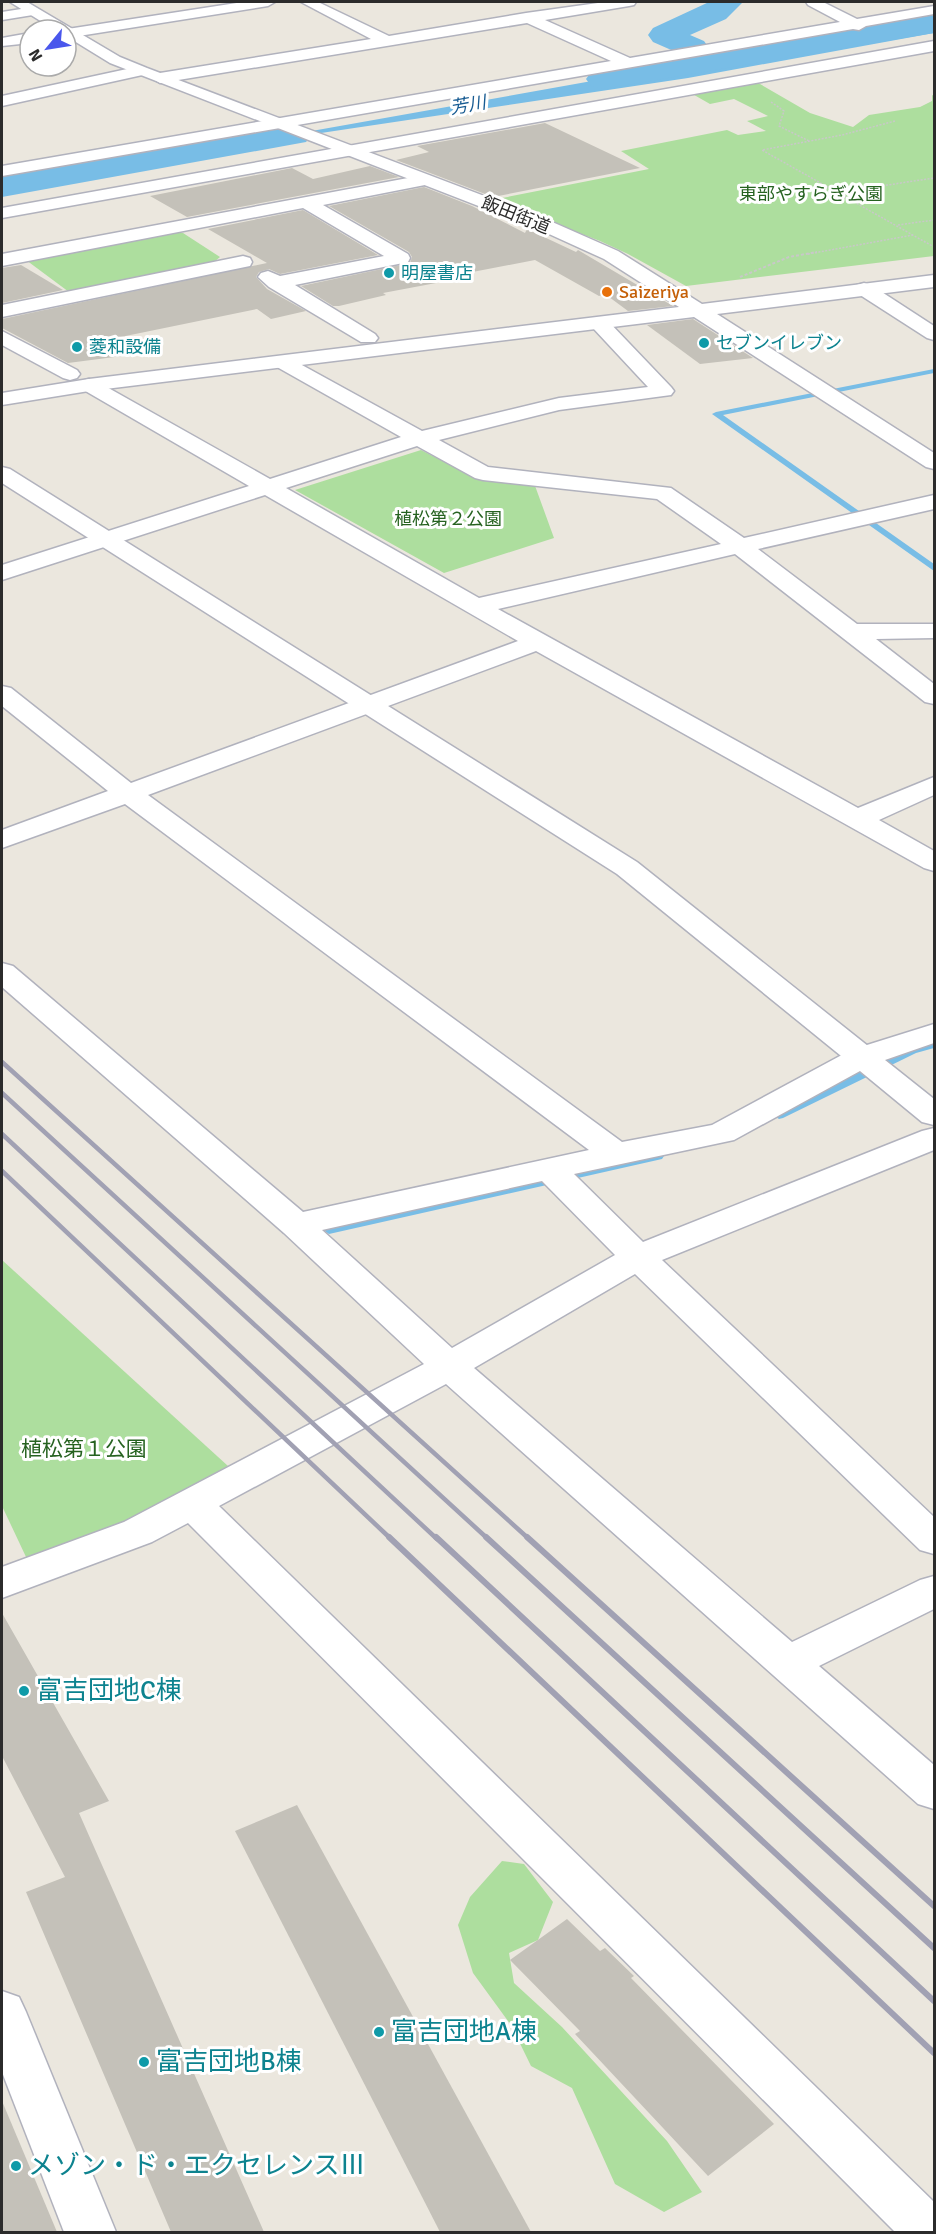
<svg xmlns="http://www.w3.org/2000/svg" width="936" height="2234" viewBox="0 0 936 2234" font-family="Signika,'Noto Sans JP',sans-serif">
	<rect width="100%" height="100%" fill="#ebe7de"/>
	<g fill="#adde9e">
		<polygon points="753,80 810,113 853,127 869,115 920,107 932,101 932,95 934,96 934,256 686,286 628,254 600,241 492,200 649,169 621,151 727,130 738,135 766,131 747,121 768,116 734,99 710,104 689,92"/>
		<polygon points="170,233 183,233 220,257 214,262 69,292 26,260"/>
		<polygon points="421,450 477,478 534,483 554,538 444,573 295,490"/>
		<polygon points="2,1260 228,1466 102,1535 27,1559 2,1506"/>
		<polygon points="502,1861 524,1864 553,1902 538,1940 509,1953 514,1983 562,2027 667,2141 702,2192 664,2212 615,2184 572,2088 531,2066 511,2025 473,1973 458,1925 470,1897"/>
	</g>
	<polygon fill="#78bde6" points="934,20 934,33 688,78 200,151"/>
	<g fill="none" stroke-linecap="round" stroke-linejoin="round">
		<g fill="#78bde6" fill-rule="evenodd">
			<polygon points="934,369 934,373 723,415 934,564 934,571 712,414 716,412"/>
			<polygon points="934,1041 934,1048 916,1053 783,1118 779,1119 773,1115 775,1112 908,1049"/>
			<polygon points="658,1152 662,1153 664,1156 662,1159 329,1234 323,1230 329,1226"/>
		</g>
		<g fill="#78bde6" fill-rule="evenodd">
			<polygon points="709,2 743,2 726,19 690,35 704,41 709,48 706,52 934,15 934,33 603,89 591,86 586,79 591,72 603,69 685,56 653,42 648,35 653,28"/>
			<polygon points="294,124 306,128 312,135 306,142 2,197 2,175"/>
		</g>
	</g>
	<g fill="#c4c1b9">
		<polygon points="545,123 640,168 493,197 396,160 429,152 417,146"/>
		<polygon points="370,166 399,177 187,217 150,196 292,168 313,179"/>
		<polygon points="424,187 472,206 525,233 527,229 576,252 578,250 673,306 628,311 605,294 599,296 535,260 431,280 436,283 383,293 386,295 339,306 333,306 301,286 410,263 412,257 409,252 329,206"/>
		<polygon points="303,210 378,255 280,274 269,269 259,272 256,277 267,289 306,311 271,319 257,309 106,340 130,355 68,363 2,328 2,319 267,263 208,229"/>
		<polygon points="21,265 63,290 2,303 2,268"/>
		<polygon points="693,319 753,358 700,364 647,325"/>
		<polygon points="2,1613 109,1801 79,1813 264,2232 171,2232 26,1892 65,1877 2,1756"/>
		<polygon points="297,1805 531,2232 440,2232 235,1831"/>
		<polygon points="567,1919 600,1951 605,1948 634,1976 631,1978 774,2124 708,2176 575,2034 580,2031 510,1960"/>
		<polygon points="2,2101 57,2232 2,2232"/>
	</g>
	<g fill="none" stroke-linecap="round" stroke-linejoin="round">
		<g stroke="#b1b2bd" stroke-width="3">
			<g id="minor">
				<polygon points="243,2 275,2 268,6 66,38 66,30 61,30"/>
				<polygon points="301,2 318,2 389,36 526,13 605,2 636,2 634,5 629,6 545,20 630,58 840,22 808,5 806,2 823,2 857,19 934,6 934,14 866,26 859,30 853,29 2,176 2,166 611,61 527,23 160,83 152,78 160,73 371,39"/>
				<polygon points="34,7 41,11 39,14 2,20 2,12"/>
				<polygon points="30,33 30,43 2,46 2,38"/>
				<polygon points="934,41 934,51 2,218 2,208"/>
				<polygon points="141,66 149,71 147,74 2,106 2,96"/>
				<polygon points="424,175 430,176 433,180 430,184 323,205 408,254 410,258 408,262 295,285 375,334 378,338 375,342 361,342 269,287 258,277 261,273 268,271 280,276 384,256 303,208 2,266 2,254"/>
				<polygon points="243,256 250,258 252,262 250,266 2,317 2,305"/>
				<polygon points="864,283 871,285 934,326 934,340 927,338 857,293 854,289 857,285"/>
				<path d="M 600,318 L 607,320 L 671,387 L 674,391 L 671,395 L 559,410 L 439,440 L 488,467 L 671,488 L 744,538 L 934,495 L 934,509 L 758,549 L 857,624 L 934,624 L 934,638 L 876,639 L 934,684 L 934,704 L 925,702 L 735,554 L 498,609 L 858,808 L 934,777 L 934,795 L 879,820 L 934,851 L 934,871 L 924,868 L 536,651 L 148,795 L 622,1142 L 712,1125 L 851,1050 L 934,1024 L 934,1043 L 885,1060 L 934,1099 L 934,1125 L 922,1122 L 860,1071 L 734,1140 L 574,1174 L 643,1242 L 922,1131 L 934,1128 L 934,1150 L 662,1260 L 934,1517 L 934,1554 L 920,1550 L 635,1274 L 474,1368 L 792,1642 L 920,1580 L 934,1576 L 934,1609 L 819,1666 L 934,1765 L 934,1809 L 918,1804 L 446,1384 L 219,1506 L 934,2202 L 934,2232 L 895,2232 L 188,1523 L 152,1542 L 2,1598 L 2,1567 L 124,1522 L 424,1364 L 284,1233 L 2,987 L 2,963 L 13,966 L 303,1212 L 589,1150 L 125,804 L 2,848 L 2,830 L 108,791 L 2,706 L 2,686 L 11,688 L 131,783 L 518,641 L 265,495 L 2,580 L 2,565 L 249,486 L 82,389 L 79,385 L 82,381 L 89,379 L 96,381 L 270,479 L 401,437 L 277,367 L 274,363 L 277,359 L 284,357 L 291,359 L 422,431 L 559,398 L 648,387 L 593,328 L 590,324 L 593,320 ZM 417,446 L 475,478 L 483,480 L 657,499 L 721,544 L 479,598 L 286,488 ZM 542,1181 L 615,1255 L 452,1348 L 322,1230 Z"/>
				<polygon points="2,331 77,370 80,374 77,378 70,380 63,378 2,345"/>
				<polygon points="2,1991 19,1997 26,2012 116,2232 64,2232 2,2072"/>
			</g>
		</g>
		<g stroke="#b1b2bd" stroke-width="3">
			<g id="tertiary">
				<polygon points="10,2 27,2 120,57 147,68 550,221 618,251 702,304 934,275 934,287 717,314 934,453 934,469 926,467 694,317 89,391 2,405 2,393 89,379 679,307 604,259 538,229 110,63 66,36 66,30 55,30"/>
				<polygon points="2,467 10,469 637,862 873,1050 878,1057 873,1064 862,1067 851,1064 617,874 2,483"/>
			</g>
		</g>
		<g stroke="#c8c8c8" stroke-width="1.5" stroke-dasharray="2 1.5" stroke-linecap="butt">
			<polyline points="771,102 784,111 779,126 809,141"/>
			<polyline points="895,121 842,135 762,150 934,247"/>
			<polyline points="841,192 934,178"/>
			<polyline points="898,225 934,220"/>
			<polyline points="808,254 913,235"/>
		</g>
		<polyline stroke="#c8c8c8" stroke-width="2" stroke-dasharray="3 2" stroke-linecap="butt" points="740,277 789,257 817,252"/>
		<use href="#minor" fill="#fff" fill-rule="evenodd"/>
		<use href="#tertiary" fill="#fff" fill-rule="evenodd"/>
		<g stroke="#a1a1b3" stroke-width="4.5">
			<polyline points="2,1062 529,1539"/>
			<polyline points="2,1093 488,1539"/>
			<polyline points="2,1134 437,1539"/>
			<polyline points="2,1171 391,1539"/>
		</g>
		<g stroke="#a1a1b3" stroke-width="6">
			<polyline points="389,1537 934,2053"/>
			<polyline points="436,1537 934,2001"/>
			<polyline points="486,1537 934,1948"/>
			<polyline points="527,1537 934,1906"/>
		</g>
	</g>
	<g fill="#0f9aa8" stroke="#fff" stroke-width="2">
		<circle cx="389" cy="273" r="6"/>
		<circle cx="704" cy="343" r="6"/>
		<circle cx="77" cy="347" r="6"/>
		<circle cx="24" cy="1691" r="6"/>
		<circle cx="379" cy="2032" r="6"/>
		<circle cx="144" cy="2062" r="6"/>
		<circle cx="16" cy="2166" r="6"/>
	</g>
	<circle fill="#e8710a" stroke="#fff" stroke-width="2" cx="607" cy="292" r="6"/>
	<g text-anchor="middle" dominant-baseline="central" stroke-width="6" stroke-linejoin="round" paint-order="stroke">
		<g font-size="18" font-style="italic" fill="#175b92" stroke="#fff">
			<text transform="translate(468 105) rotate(-10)">芳川</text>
		</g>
		<g font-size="18" fill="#266220" stroke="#fff">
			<text x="811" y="194">東部やすらぎ公園</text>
			<text x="448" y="519">植松第２公園</text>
		</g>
		<g font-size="18" fill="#2b2b2b" stroke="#fff">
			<text transform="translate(516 215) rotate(22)">飯田街道</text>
		</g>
		<g font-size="18" fill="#0d838f" stroke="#fff" text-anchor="start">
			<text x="401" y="273">明屋書店</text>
			<text x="716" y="343">セブンイレブン</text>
			<text x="89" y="347">菱和設備</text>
		</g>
		<g font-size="18" fill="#c56008" stroke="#fff" text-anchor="start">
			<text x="619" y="292">Saizeriya</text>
		</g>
		<g font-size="21" fill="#266220" stroke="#fff">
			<text x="84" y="1449">植松第１公園</text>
		</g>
		<g font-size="26" fill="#0d838f" stroke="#fff" text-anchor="start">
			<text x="36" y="1691">富吉団地C棟</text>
			<text x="391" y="2032">富吉団地A棟</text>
			<text x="156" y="2062">富吉団地B棟</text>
			<text x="28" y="2166">メゾン・ド・エクセレンスⅢ</text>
		</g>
	</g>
	<rect width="936" height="2234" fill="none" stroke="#2b2b2b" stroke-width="6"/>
	<g transform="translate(48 48) rotate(240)"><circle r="28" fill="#ffffff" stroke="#aaaaaa" stroke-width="1.5"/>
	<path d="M0-4.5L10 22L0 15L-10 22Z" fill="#4a57ec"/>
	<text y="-9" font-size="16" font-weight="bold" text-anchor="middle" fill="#2b2b2b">N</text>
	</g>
</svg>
